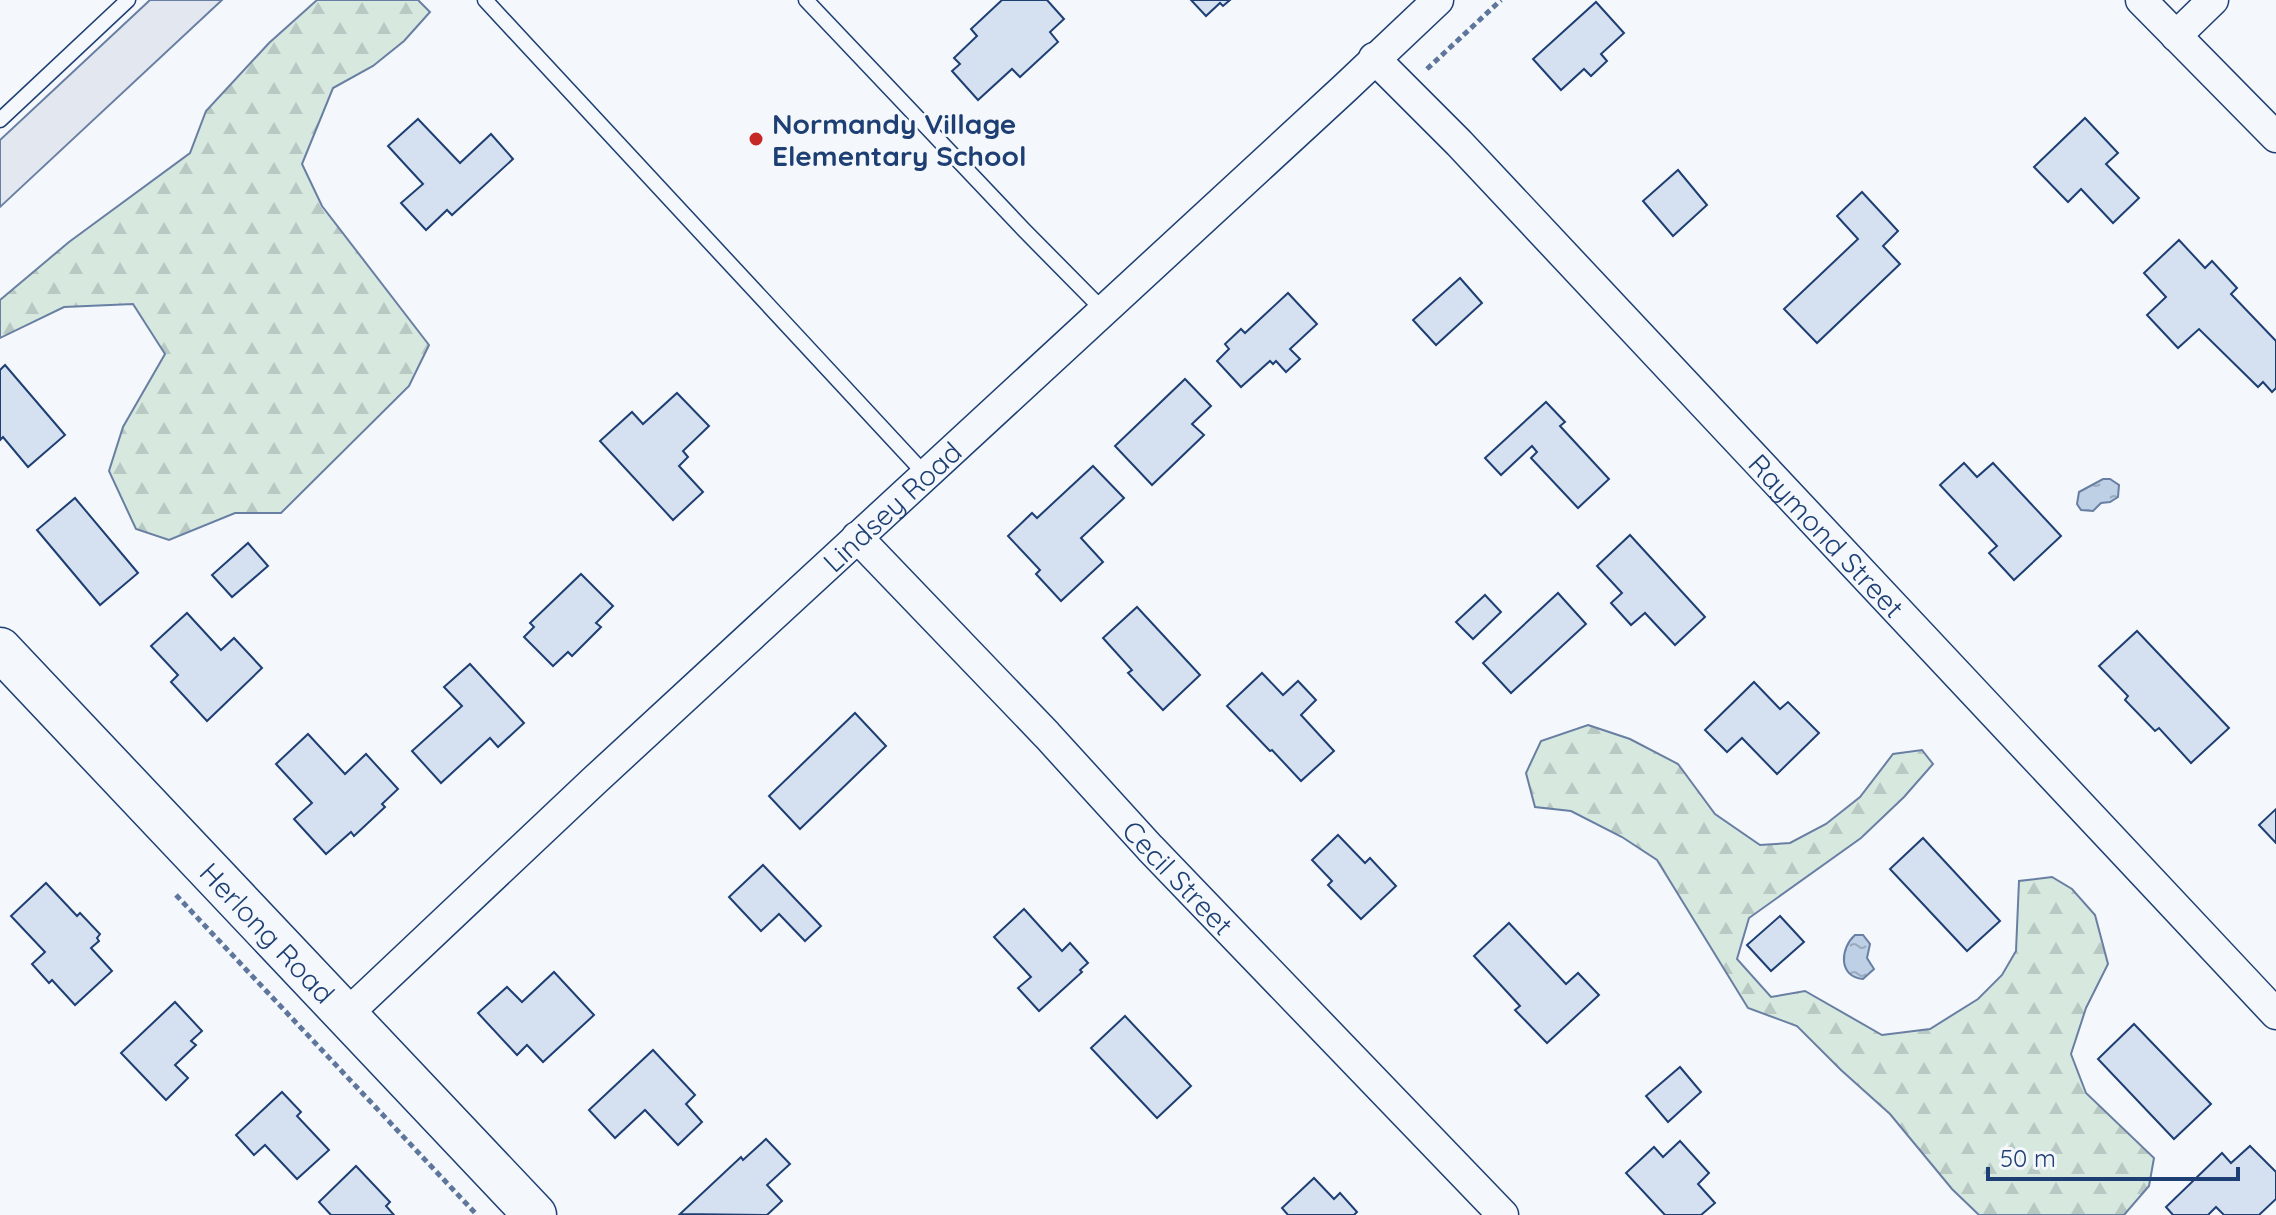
<svg xmlns="http://www.w3.org/2000/svg" width="2276" height="1215" viewBox="0 0 2276 1215" font-family="Quicksand,sans-serif">
	<defs>
		<pattern id="forest-firs" width="22" height="20" patternUnits="userSpaceOnUse" patternTransform="scale(2)"><rect width="22" height="20" fill="#d7e8df"/><path d="M5 1l3.5 6h-7zM16 11l3.5 6h-7z" fill="#b8c8c3"/></pattern>
		<pattern id="water-ripples" width="26" height="14" patternUnits="userSpaceOnUse" patternTransform="scale(2)"><rect width="26" height="14" fill="#bed0e5"/><path d="M2 4q2-2 4 0t4 0M15 11q2-2 4 0t4 0" fill="none" stroke="#9aaabe"/></pattern>
	</defs>
	<rect width="100%" height="100%" fill="#f4f7fb"/>
	<g fill="url(#forest-firs)" stroke="#687fa3" stroke-width="2">
		<polygon points="317,0 418,0 430,12 404,41 373,66 333,88 302,164 322,206 429,345 409,386 281,513 235,513 169,540 136,529 109,471 123,427 165,354 133,304 64,307 0,338 0,300 69,242 190,153 206,111 269,43"/>
		<polygon points="1588,725 1630,739 1678,764 1715,814 1760,845 1790,843 1826,824 1860,797 1893,754 1922,750 1933,764 1904,797 1861,838 1749,918 1737,959 1771,997 1805,991 1882,1035 1930,1029 1978,999 2002,975 2016,951 2019,881 2052,877 2072,889 2095,915 2108,964 2086,1008 2071,1054 2086,1093 2154,1158 2149,1186 2124,1215 1979,1215 1952,1189 1890,1114 1841,1070 1797,1026 1748,1008 1657,860 1622,837 1571,811 1535,807 1526,773 1541,741"/>
	</g>
	<polygon fill="#e3e8f0" stroke="#687fa3" stroke-width="2" points="150,0 222,0 0,207 0,140"/>
	<g fill="url(#water-ripples)" stroke="#687fa3" stroke-width="2">
		<polygon points="2103,479 2110,479 2119,485 2118,497 2110,502 2101,503 2093,511 2081,510 2077,504 2079,492"/>
		<path d="M 1855,935 L 1863,935 L 1870,944 L 1867,958 L 1874,969 L 1863,979 C 1838,977 1840,948 1855,935 Z"/>
	</g>
	<g fill="#d5e0f0" stroke="#1d3f73" stroke-width="2">
		<polygon points="1002,0 1047,0 1064,19 1050,32 1058,42 1020,77 1012,69 978,100 952,71 960,64 954,58 977,36 971,29"/>
		<polygon points="1191,0 1230,0 1223,6 1220,3 1206,16"/>
		<polygon points="1596,2 1624,33 1601,54 1607,61 1591,76 1584,69 1561,90 1533,59"/>
		<polygon points="2085,118 2118,153 2106,164 2139,198 2113,223 2081,189 2068,202 2034,167"/>
		<polygon points="418,119 460,163 491,134 513,159 452,215 447,210 426,230 401,203 423,184 388,146"/>
		<polygon points="1678,170 1707,205 1673,236 1643,201"/>
		<polygon points="1862,192 1898,231 1883,246 1900,264 1817,343 1784,309 1858,239 1837,216"/>
		<polygon points="2179,240 2205,268 2212,261 2237,288 2231,294 2276,341 2276,388 2272,392 2263,382 2258,387 2199,329 2178,348 2147,315 2166,297 2144,273"/>
		<polygon points="1460,278 1482,303 1436,345 1413,320"/>
		<polygon points="1288,293 1317,324 1290,349 1300,359 1286,372 1276,361 1273,364 1270,361 1241,387 1217,361 1229,349 1225,344 1241,329 1245,333"/>
		<polygon points="5,365 65,435 28,467 3,437 0,440 0,370"/>
		<polygon points="1185,379 1211,406 1192,424 1204,435 1152,485 1115,446"/>
		<polygon points="677,393 709,426 683,451 688,457 679,466 703,492 673,520 600,441 632,412 643,424"/>
		<polygon points="1546,402 1565,422 1560,426 1609,479 1578,508 1531,458 1537,452 1532,446 1501,475 1485,458"/>
		<polygon points="1964,463 1977,477 1993,463 2061,536 2014,580 1989,553 1997,546 1940,485"/>
		<polygon points="1093,466 1124,498 1081,538 1103,562 1061,601 1036,574 1040,570 1008,536 1032,513 1037,518"/>
		<polygon points="75,498 138,573 100,605 37,530"/>
		<polygon points="1630,535 1705,617 1675,645 1645,613 1631,625 1611,603 1622,593 1597,566"/>
		<polygon points="248,543 268,566 232,597 212,575"/>
		<polygon points="581,574 613,606 596,623 601,627 572,656 568,652 553,666 524,637 534,627 530,623"/>
		<polygon points="1558,593 1586,624 1511,693 1483,663"/>
		<polygon points="1485,595 1501,612 1473,639 1456,622"/>
		<polygon points="1137,607 1200,675 1163,710 1128,673 1132,670 1103,638"/>
		<polygon points="187,613 221,650 234,638 262,668 207,721 171,682 178,675 151,646"/>
		<polygon points="2137,631 2229,728 2191,763 2159,728 2155,731 2125,700 2128,696 2099,666"/>
		<polygon points="470,664 524,723 498,747 490,738 441,783 412,751 462,706 444,687"/>
		<polygon points="1262,673 1283,695 1298,681 1316,700 1301,715 1334,751 1301,781 1272,750 1270,751 1227,706"/>
		<polygon points="1754,682 1780,709 1788,702 1819,733 1777,774 1742,738 1727,752 1705,730"/>
		<polygon points="855,713 886,746 800,829 769,796"/>
		<polygon points="308,734 345,774 366,754 398,789 382,804 385,807 354,836 351,832 326,854 294,819 312,803 276,764"/>
		<polygon points="2276,809 2276,843 2259,825"/>
		<polygon points="1338,835 1365,863 1370,858 1396,886 1361,919 1328,885 1332,881 1312,860"/>
		<polygon points="1923,838 2000,921 1967,951 1890,869"/>
		<polygon points="763,865 821,926 805,941 779,914 761,931 729,897"/>
		<polygon points="46,883 77,916 80,913 100,934 97,938 99,941 91,948 112,971 75,1005 52,980 49,983 32,964 45,952 11,916"/>
		<polygon points="1024,909 1062,951 1070,943 1088,963 1080,970 1082,972 1039,1011 1018,988 1031,977 994,937"/>
		<polygon points="1780,916 1804,942 1771,971 1747,945"/>
		<polygon points="1509,923 1566,984 1578,973 1599,995 1547,1043 1515,1010 1520,1006 1474,956"/>
		<polygon points="554,972 594,1015 543,1062 527,1045 517,1055 478,1013 507,987 522,1002"/>
		<polygon points="175,1002 202,1031 191,1041 196,1045 175,1065 188,1078 166,1100 121,1053"/>
		<polygon points="1125,1016 1191,1086 1157,1118 1091,1048"/>
		<polygon points="2134,1024 2211,1104 2174,1139 2098,1059"/>
		<polygon points="653,1050 695,1095 686,1104 702,1122 678,1145 645,1110 615,1138 589,1110"/>
		<polygon points="1680,1067 1701,1092 1668,1122 1646,1096"/>
		<polygon points="282,1092 301,1112 297,1116 329,1150 297,1179 265,1145 254,1155 236,1135"/>
		<polygon points="766,1139 790,1164 767,1185 782,1201 767,1215 680,1214 741,1157 743,1160"/>
		<polygon points="1680,1141 1709,1173 1698,1184 1715,1203 1701,1215 1665,1215 1626,1173 1654,1147 1663,1157"/>
		<polygon points="2250,1146 2276,1172 2276,1199 2259,1215 2224,1215 2216,1207 2208,1215 2173,1215 2166,1207 2222,1153 2231,1163"/>
		<polygon points="356,1166 390,1202 386,1206 394,1215 331,1215 319,1202"/>
		<polygon points="1314,1178 1334,1199 1340,1193 1357,1212 1354,1215 1288,1215 1282,1208"/>
	</g>
	<g fill="none" stroke-linecap="round" stroke-linejoin="round">
		<g stroke="#1d3f73" stroke-width="17">
			<g id="lane">
				<polyline points="485,0 925,474"/>
				<polyline points="806,0 1024,230 1103,310"/>
				<polyline points="0,120 128,0"/>
			</g>
		</g>
		<g stroke="#1d3f73" stroke-width="33">
			<g id="street">
				<polyline points="2141,0 2276,137"/>
				<polyline points="2176,36 2213,0"/>
				<path id="s1" d="M 1374,58 L 1459,143 L 2276,1014"/>
				<path id="s2" d="M 857,537 L 1047,735 L 1150,848 L 1503,1215"/>
				<path id="s3" d="M 346,1015 L 595,780 L 1345,88 L 1438,0"/>
			</g>
		</g>
		<g stroke="#1d3f73" stroke-width="45">
			<g id="secondary">
				<path id="s4" d="M 0,649 L 535,1215"/>
			</g>
		</g>
		<g stroke="#5e769c" stroke-width="5" stroke-dasharray="6 4" stroke-linecap="butt">
			<polyline points="1427,69 1501,0"/>
			<polyline points="176,895 477,1215"/>
		</g>
		<use href="#lane" stroke="#f4f7fb" stroke-width="14"/>
		<use href="#street" stroke="#f4f7fb" stroke-width="30"/>
		<use href="#secondary" stroke="#f4f7fb" stroke-width="42"/>
	</g>
	<circle fill="#c62828" stroke="#f4f7fb" stroke-width="3" cx="756" cy="139" r="8"/>
	<g text-anchor="middle" dominant-baseline="central" stroke-width="6" stroke-linejoin="round" paint-order="stroke">
		<g font-size="28" font-weight="bold" fill="#1d3f73" stroke="#f4f7fb" text-anchor="start">
			<text x="772" y="123">Normandy Village<tspan x="772" dy="32">Elementary School</tspan></text>
		</g>
		<g font-size="28" fill="#1d3f73" stroke="#f4f7fb">
			<text stroke="none"><textPath href="#s3" startOffset="746">Lindsey Road</textPath></text>
			<text stroke="none"><textPath href="#s1" startOffset="658">Raymond Street</textPath></text>
			<text stroke="none"><textPath href="#s2" startOffset="468">Cecil Street</textPath></text>
			<text stroke="none"><textPath href="#s4" startOffset="390">Herlong Road</textPath></text>
		</g>
	</g>
	<path d="M1988 1167v12h250v-12" fill="none" stroke="#1d3f73" stroke-width="4"/>
	<text x="2000" y="1167" font-size="24" fill="#1d3f73" stroke="#f4f7fb" stroke-width="6" paint-order="stroke">50 m</text>
</svg>
